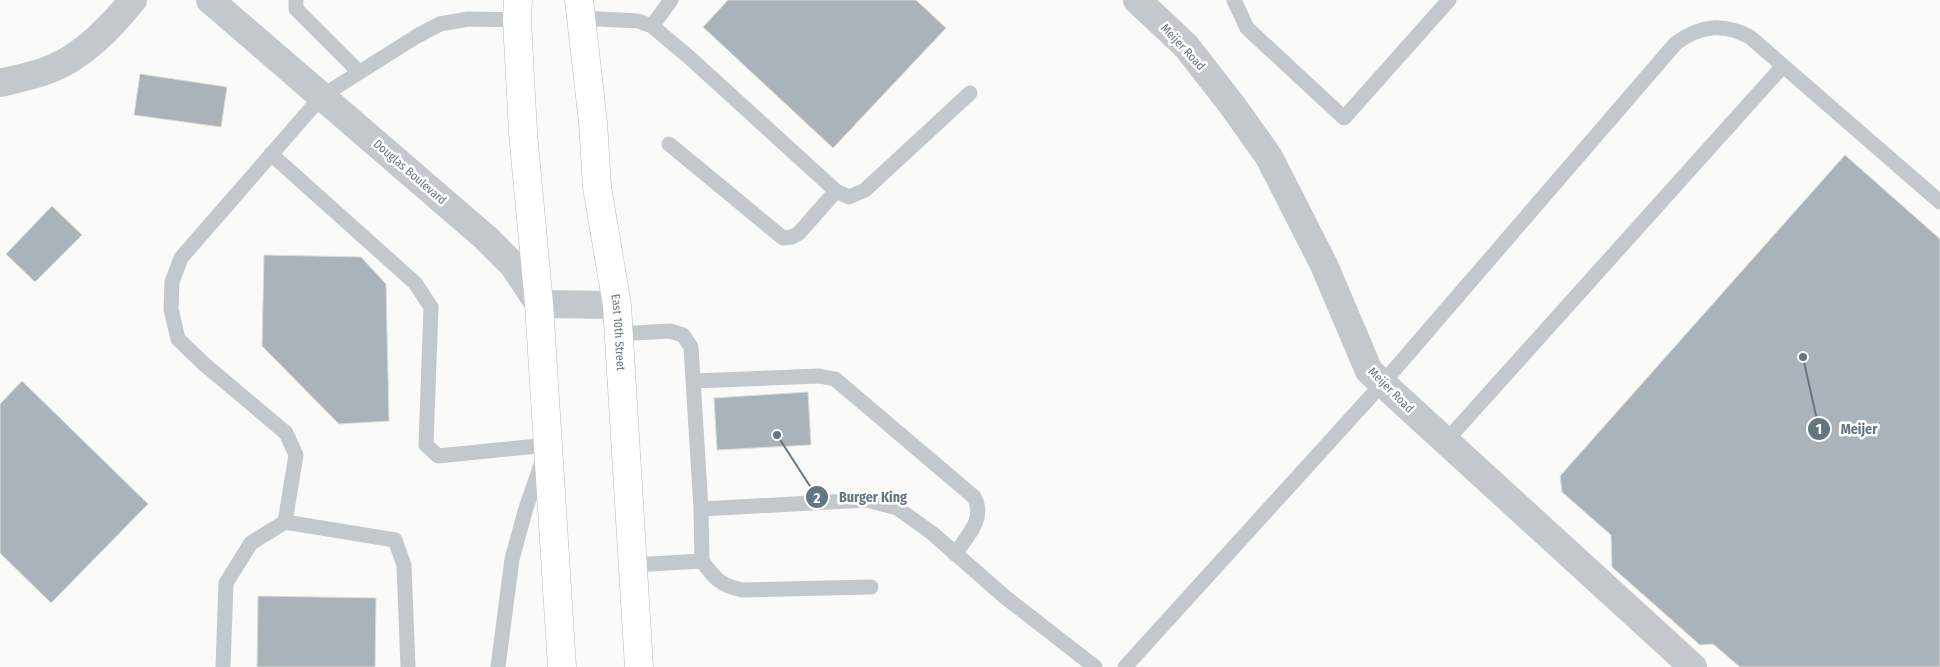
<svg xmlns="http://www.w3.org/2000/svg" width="1940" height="667" viewBox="0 0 1940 667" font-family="'Fira Sans Condensed',sans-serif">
	<rect width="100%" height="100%" fill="#fafaf8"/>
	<g fill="#aab3b9" stroke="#dcdcda">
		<polygon points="728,0 916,0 946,28 833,148 703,27"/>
		<polygon points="140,74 227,87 221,127 134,115"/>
		<polygon points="1845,155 1940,239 1940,667 1740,667 1713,644 1700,645 1612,567 1611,535 1562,492 1560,476"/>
		<polygon points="52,206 82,235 35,282 6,254"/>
		<polygon points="264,255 361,257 386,284 389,421 339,424 262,346"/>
		<polygon points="22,381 148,504 51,603 0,553 0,404"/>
		<polygon points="808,392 811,445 717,450 714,398"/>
		<polygon points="258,596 376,598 375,667 257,667"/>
	</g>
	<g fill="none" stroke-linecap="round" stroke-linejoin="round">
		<g stroke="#b5babe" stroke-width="29">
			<g id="primary">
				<polyline points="518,0 517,20 523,133 539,304 562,667"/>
				<path id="s1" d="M 579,0 L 593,122 L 597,187 L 617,305 L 639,667"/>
			</g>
		</g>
		<g stroke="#c3c8cc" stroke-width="15">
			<polyline points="296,0 296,9 359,72"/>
			<polyline points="1234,0 1247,28 1344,118 1449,0"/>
			<polyline points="580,18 638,21 652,26 690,58 836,191 849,197 865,190 970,93"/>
			<polyline points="652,26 671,0"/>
			<polyline points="669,144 783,238 792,237 799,233 836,191"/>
			<polyline points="271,154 415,283 431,307 426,445 438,456 548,445 526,508 512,559 498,667"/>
			<polyline points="618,334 670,331 683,335 691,347 701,509 702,561 633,565"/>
			<path d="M 694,381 L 819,376 L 835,379 L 974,497 C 986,519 967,536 955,554"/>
			<polyline points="1446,441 1783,66"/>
			<polyline points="701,509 867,500 897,508 932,533 1005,597 1095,667"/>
			<path d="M 702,561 C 715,579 720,585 742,590 L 871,587"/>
			<polyline points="223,667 226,583 251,543 285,522"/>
			<polyline points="408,667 404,565 395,540 285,522 296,455 286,433 204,364 178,339 171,309 172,282 181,258 322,96 417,36 440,24 468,19 517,20"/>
			<path d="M 1125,667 L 1382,384 L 1676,43 C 1701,25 1723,23 1750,37 L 1940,202"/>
		</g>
		<g stroke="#c3c8cc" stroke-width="28">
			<polyline points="210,0 486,238 513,265 539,304 617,305"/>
			<polyline points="1137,0 1186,46 1232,105 1269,157 1324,265 1369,371 1693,667"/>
			<path d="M 0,83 C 16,79 33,76 48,70 C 82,58 111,27 133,0"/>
		</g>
		<use href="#primary" stroke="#fff" stroke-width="28"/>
	</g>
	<g text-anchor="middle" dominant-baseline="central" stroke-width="5" stroke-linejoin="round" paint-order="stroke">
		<g font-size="12" fill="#657683" stroke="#fff">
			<text transform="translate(1183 47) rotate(47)">Meijer Road</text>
			<text transform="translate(410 172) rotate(41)">Douglas Boulevard</text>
			<text stroke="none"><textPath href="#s1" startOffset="335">East 10th Street</textPath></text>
			<text transform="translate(1391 390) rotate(45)">Meijer Road</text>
		</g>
	</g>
	<path fill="none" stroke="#657683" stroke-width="2" d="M1803 357L1819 429M777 435L817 497"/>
	<g fill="#657683" stroke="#fff" stroke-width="2">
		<circle cx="1803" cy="357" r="5"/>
		<circle cx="777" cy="435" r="5"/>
		<circle cx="1819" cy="429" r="12"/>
		<circle cx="817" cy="497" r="12"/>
	</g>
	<g font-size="15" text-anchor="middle" font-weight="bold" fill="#fff">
		<text x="1819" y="434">1</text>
		<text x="817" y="503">2</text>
	</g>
	<g font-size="14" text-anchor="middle" font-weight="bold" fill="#657683" stroke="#fff" stroke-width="5" stroke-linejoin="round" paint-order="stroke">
		<text x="1859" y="434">Meijer</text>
		<text x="873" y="502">Burger King</text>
	</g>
</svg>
